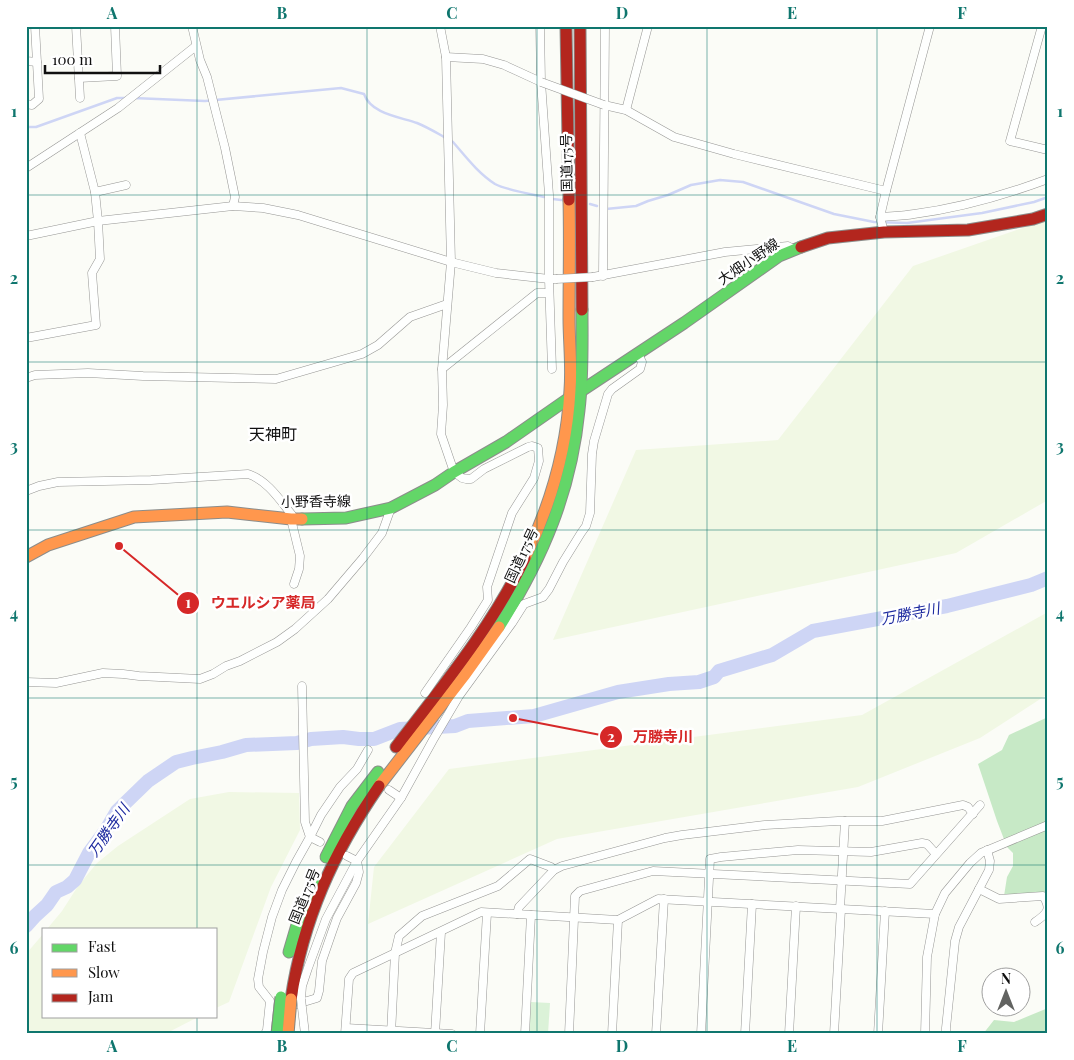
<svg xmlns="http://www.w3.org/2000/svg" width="1074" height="1060" viewBox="0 0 1074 1060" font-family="'Playfair Display','Noto Sans JP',serif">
	<rect width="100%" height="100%" fill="#fbfcf7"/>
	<g fill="#f1f8e4">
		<polygon points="1048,219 1048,500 956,553 553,640 636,450 778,440 913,266"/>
		<polygon points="1048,612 1048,694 980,738 858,787 557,839 368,924 374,867 449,769 862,715"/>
		<polygon points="229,792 299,793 300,830 271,887 229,1002 216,1008 216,929 47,929 62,911 78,886 97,863 118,846 190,799"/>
		<polygon points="44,933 44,1016 200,1016 165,1034 26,1034 26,954"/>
	</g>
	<polygon fill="#dbf2d8" points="531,1002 550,1003 548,1034 529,1034"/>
	<g fill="#c7e9c6">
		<polygon points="1048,717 1048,893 1004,896 1007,877 1013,866 1013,853 1007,847 997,821 978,764 1002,750 1009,735"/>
		<polygon points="1048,1008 1048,1034 983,1034 994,1020 1014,1022"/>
	</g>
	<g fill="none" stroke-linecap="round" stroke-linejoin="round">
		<g stroke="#ced5f5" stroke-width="2.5">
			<path d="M 133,98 L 205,101 L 341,88 L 364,94 C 371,114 400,117 417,123 C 427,127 437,133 446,138"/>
			<polyline points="26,127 36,127 117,98 126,98"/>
			<path d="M 450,141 L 453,142 C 466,157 478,173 495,184 C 506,190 531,194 544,197"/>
			<polyline points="553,199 561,200"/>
			<polyline points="590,204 597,206"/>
			<polyline points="606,209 636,206 648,201 668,195 691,185 720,180 743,182 834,214 874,222 907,223 982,213 1034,202 1048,197"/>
		</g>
		<polyline stroke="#ced5f5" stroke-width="14" points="26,926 35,916 47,905 56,892 67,887 75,880 89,853 106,830 117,811 148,781 176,762 192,758 222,752 246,745 297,743 311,739 343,737 359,739 374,739 400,729 455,726 468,721 534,716 618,692 669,684 699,682 714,677 719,671 772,655 813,631 947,606 1031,585 1048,578"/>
		<g stroke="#969694" stroke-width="9">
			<g id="street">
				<polyline points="76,26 80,98"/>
				<polyline points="192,26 200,60 207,77 225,148 235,197 233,206"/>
				<polyline points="540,26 541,82 549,195 549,279 552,369"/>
				<polyline points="1042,26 1010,141 1048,150"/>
				<polyline points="446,57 483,59 504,65 541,82"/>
				<polyline points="26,61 37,62"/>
				<polyline points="79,78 117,76 115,26"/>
				<polyline points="26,104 32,105 39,99 35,26"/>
				<polyline points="604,105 626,110 674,137 734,154 886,191"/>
				<polyline points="626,110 648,26"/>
				<polyline points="26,168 118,108 196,46"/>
				<polyline points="95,192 126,185"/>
				<path d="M 880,217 C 891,216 903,216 914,214 C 960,208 1005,195 1048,179"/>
				<polyline points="884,232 880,217 886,191 930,26"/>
				<polyline points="26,236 98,221 233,206 263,208 298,215 451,262 496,273 549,279 556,279"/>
				<polyline points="603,276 605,26"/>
				<polyline points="593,277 725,252 788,246 793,249"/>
				<polyline points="26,338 96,325 92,273 100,259 98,221 95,192 80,133"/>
				<polyline points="442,369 537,293 549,293"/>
				<polyline points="26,378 35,375 88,373 143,376 276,379 362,354 378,345 410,317 447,304"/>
				<path d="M 26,491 L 39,486 L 58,482 L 151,480 L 248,474 C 267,480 280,500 292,515 L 291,519 L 300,556 L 299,569 L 294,584"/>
				<polyline points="26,682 56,683 103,673 123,674 139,676 200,679 213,674 226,666 240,661 277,642 295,629 328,599 363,558 382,533 391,508"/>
				<polyline points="302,686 305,822 310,837 320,842"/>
				<polyline points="425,693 471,627 488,600 487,587 512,513 534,478 539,461 538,448 532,446 528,447 484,469 471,479 466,479 462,478 454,472 441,434 443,405 442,369 451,262 446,57 440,26"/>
				<polyline points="389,790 401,798"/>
				<polyline points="347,856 357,861"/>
				<path d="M 979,889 L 999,899 L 1043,896 C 1052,909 1047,914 1035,922"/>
				<polyline points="840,909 845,821"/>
				<polyline points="517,914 519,907 554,870 562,866 665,838 682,835 765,825 838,821 882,821 963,805 968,807 973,814"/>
				<polyline points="301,999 302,986 308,968 326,919 357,861 401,798 433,740 459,696 512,623 524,604 543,597 549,589 563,562 581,533 586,526 590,513 592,454 594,441 608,394 612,389 640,369 642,362 638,354"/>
				<polyline points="297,1004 317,998 319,991 322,961 332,932 337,918 356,883 359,872 357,861"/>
				<polyline points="346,1028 452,1034"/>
				<polyline points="265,1034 267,1030 270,1001 259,987 258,979 263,952 272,917 282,890 296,862 310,837 321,815 340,787 357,769 368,750"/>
				<polyline points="345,1034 349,979 353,973 481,912 618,920 658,899 935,914"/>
				<polyline points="391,1034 395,953 399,936 422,916 498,886 530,859 551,867 554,870"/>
				<polyline points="435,1034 441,932"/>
				<polyline points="480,1034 487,913"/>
				<polyline points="525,1034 531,915"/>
				<polyline points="569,1034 575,896 580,891 653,871 910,884 980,805"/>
				<polyline points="612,1034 618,920"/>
				<polyline points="656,1034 664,899"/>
				<polyline points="701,1034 710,859 721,857 798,850 871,852 922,843 927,844 936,854"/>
				<polyline points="745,1034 752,904"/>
				<polyline points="789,1034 796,906"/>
				<polyline points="834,1034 841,909"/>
				<polyline points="878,1034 885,911"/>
				<polyline points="925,1034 927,957 935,914 945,893 970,863 981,853 1048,825"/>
				<polyline points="946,1034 946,1028 955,941 959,927 989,870 990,861 987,850"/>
			</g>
		</g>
		<g stroke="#8c8d8b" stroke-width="13">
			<g id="fast">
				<polyline points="581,391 684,323 779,256 801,247"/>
				<polyline points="302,519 346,518 391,508 435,485 454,472 506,442 575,394"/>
				<path d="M 499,627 C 543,558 571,491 579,410 C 583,377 582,343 582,310"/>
				<polyline points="326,857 352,806 378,772"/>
				<polyline points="289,952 299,918 314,882"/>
			</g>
		</g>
		<g stroke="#8c8d8b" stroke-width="13">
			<g id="slow">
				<polyline points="26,557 48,545 134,517 227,512 291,519 302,519"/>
				<path d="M 525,558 C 550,506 567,448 570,390 C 572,366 569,342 569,318 C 569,278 570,239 569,200"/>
				<polyline points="379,786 464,676 499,627"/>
			</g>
		</g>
		<g stroke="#8c8d8b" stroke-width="13">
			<g id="jam">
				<polyline points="566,26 569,200"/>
				<polyline points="580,26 582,310"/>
				<polyline points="801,247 828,238 884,232 968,230 1033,219 1048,214"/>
				<path d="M 396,747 C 442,687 492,627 525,558"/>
				<path d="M 291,999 C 303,919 333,853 379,786"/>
			</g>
		</g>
		<use href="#street" stroke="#fefffe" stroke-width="8"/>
		<use href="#fast" stroke="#63d668" stroke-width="11"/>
		<use href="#slow" stroke="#ff974d" stroke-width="11"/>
		<use href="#jam" stroke="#b3261e" stroke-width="11"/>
		<g stroke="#969694" stroke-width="9" stroke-linecap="butt">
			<g id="street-bridge">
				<polyline points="541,82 604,105"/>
				<polyline points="556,279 593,277"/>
				<polyline points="301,999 305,1034"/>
			</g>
		</g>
		<g stroke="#838481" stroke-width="13" stroke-linecap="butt">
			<polyline id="fast-bridge" points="277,1034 281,997"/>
		</g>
		<g stroke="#838481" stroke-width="13" stroke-linecap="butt">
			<polyline id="slow-bridge" points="288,1034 291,999"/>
		</g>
		<use href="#street-bridge" stroke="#fefffe" stroke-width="8"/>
		<use href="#fast-bridge" stroke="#63d668" stroke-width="11"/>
		<use href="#slow-bridge" stroke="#ff974d" stroke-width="11"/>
	</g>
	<path fill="none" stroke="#0f766e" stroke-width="1" stroke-opacity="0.55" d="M 197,26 L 197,929M 367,26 L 367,1034M 537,26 L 537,1034M 707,26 L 707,1034M 877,26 L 877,1034M 26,195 L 1048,195M 26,362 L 1048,362M 26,530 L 1048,530M 26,698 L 1048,698M 26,865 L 1048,865M 197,1016 L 197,1034"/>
	<g text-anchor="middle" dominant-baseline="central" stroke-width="5" stroke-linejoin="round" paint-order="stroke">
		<g font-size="14" fill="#101010" stroke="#fff">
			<text transform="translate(566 163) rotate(-91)">国道175号</text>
			<text transform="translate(748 261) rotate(-34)">大畑小野線</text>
			<text transform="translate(316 501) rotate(-1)">小野香寺線</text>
			<text transform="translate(521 555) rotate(-65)">国道175号</text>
			<text transform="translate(304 896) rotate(-68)">国道175号</text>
		</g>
		<g font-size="15" font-style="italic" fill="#1d2a9f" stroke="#fff">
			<text transform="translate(910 613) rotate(-11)">万勝寺川</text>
			<text transform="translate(108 830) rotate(-55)">万勝寺川</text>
		</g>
		<g font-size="16" fill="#101010" stroke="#fff">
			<text x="273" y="433">天神町</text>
		</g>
	</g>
	<path fill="none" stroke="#d62828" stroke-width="2" d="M119 546L188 603M513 718L611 737"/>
	<g fill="#d62828" stroke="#fff" stroke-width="2">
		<circle cx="119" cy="546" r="5"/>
		<circle cx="513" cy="718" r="5"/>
		<circle cx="188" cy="603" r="12"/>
		<circle cx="611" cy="737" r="12"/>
	</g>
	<g font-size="15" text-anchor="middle" font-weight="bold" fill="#fff">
		<text x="188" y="608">1</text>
		<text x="611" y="742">2</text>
	</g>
	<g font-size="15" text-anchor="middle" font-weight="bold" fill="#d62828" stroke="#fff" stroke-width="5" stroke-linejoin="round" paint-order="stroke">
		<text x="263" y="608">ウエルシア薬局</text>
		<text x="663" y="742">万勝寺川</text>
	</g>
	<rect width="1074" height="1060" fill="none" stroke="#ffffff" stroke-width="55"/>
	<rect x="42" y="928" width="175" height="90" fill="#ffffff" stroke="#9f9f9f"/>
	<rect x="52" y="944" width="25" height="8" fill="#63d668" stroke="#9f9f9f"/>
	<text x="88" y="952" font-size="15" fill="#101010">Fast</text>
	<rect x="52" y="969" width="25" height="8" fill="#ff974d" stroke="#9f9f9f"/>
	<text x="88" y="978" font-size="15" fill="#101010">Slow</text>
	<rect x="52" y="994" width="25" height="8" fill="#b3261e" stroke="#9f9f9f"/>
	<text x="88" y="1002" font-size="15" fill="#101010">Jam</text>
	<g transform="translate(1006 992)"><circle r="24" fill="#ffffff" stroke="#9f9f9f"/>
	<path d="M0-4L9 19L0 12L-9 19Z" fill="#626361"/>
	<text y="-8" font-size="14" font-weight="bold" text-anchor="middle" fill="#101010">N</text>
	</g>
	<path d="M45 65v8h115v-8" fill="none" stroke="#101010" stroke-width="2.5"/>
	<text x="52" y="65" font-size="15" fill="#101010" stroke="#ffffff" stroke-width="4" paint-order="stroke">100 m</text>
	<rect x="28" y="28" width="1018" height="1004" fill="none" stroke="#0f766e" stroke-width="2"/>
	<g font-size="16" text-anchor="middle" font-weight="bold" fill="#0f766e">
		<text x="112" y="19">A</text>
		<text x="282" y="19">B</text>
		<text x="452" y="19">C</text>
		<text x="622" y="19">D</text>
		<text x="792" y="19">E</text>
		<text x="962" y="19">F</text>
		<text x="14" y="117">1</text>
		<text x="1060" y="117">1</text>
		<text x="14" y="284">2</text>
		<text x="1060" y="284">2</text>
		<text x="14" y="452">3</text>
		<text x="1060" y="452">3</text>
		<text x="14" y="619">4</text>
		<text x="1060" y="619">4</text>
		<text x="14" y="787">5</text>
		<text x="1060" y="787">5</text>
		<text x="14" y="954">6</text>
		<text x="1060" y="954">6</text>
		<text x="112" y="1052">A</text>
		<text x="282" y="1052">B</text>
		<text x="452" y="1052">C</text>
		<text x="622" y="1052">D</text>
		<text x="792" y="1052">E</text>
		<text x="962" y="1052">F</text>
	</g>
</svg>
